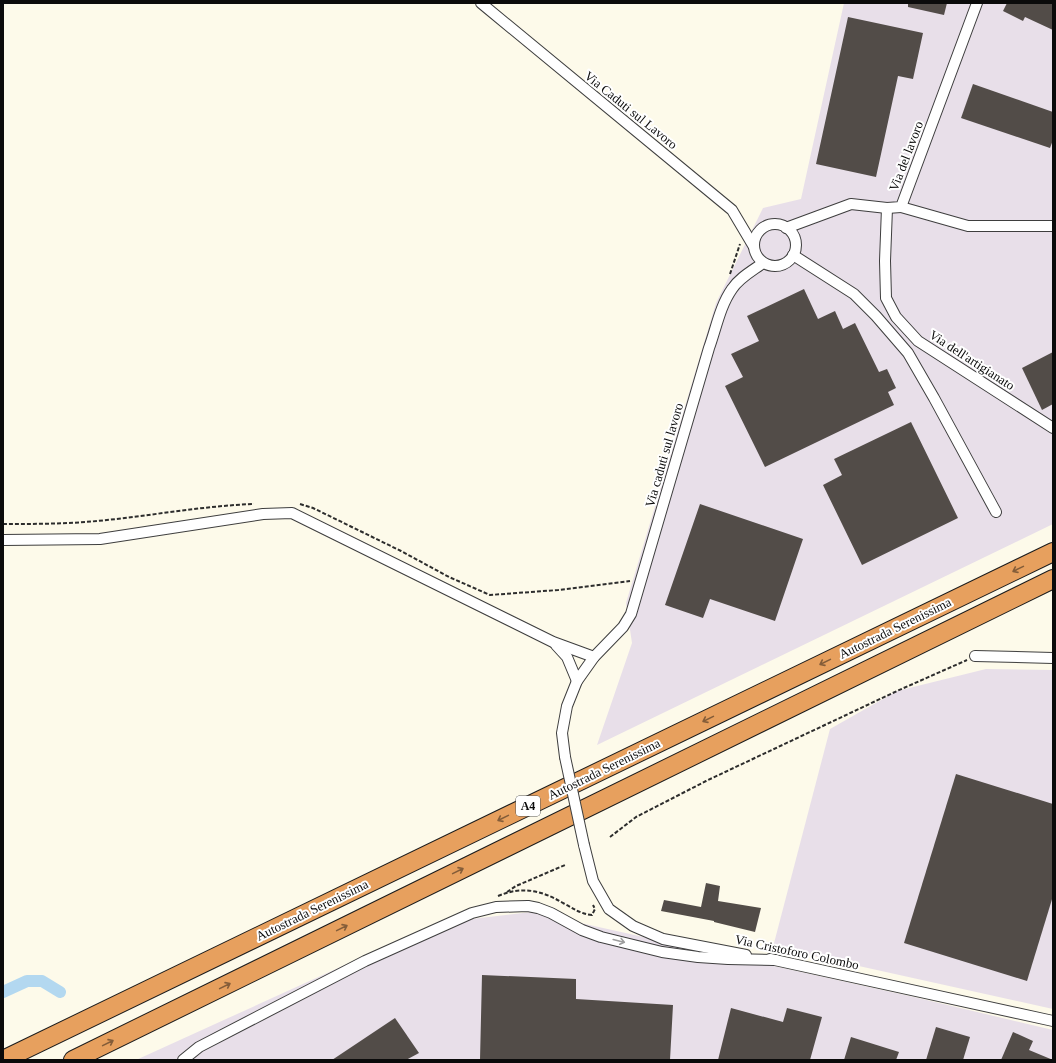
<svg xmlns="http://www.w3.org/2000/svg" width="1056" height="1063" viewBox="0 0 1056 1063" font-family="Georgia,serif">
	<rect width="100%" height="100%" fill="#fdfaea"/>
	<g fill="#e8dfe9">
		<polygon points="844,3 1053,3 1053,524 597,745 632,643 626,603 716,303 763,208 801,199"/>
		<polygon points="986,669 1053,670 1053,1009 773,947 830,729 897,691"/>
		<polygon points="531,912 914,997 1053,1030 1053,1060 136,1060 437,923"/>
	</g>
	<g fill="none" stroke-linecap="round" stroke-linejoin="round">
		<polyline stroke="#b3d8f0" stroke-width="12" points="3,992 27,981 42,981 60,992"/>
	</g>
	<g fill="#524c48">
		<polygon points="908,3 947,3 944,15 908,7"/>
		<polygon points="1007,3 1053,3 1053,30 1025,17 1023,21 1003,11"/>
		<polygon points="848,17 923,33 913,79 898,76 876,177 816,164"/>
		<polygon points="973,84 1053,112 1053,140 1050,148 961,118"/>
		<polygon points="804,289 818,319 835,311 843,329 855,323 879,372 887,369 896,388 888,392 894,405 765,467 725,386 743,377 731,354 759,341 747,316"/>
		<polygon points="1053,352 1053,404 1042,410 1022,368"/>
		<polygon points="911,422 958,518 862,565 823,485 842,475 834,459"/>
		<polygon points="700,504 803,539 775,621 710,599 703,618 665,605"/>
		<polygon points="956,774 1053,804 1053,896 1027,981 904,943"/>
		<polygon points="706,883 720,886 718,901 761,908 755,932 714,922 714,921 661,911 664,900 701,907"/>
		<polygon points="482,975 576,979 576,999 673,1005 670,1060 480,1060"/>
		<polygon points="731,1008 783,1022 787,1008 822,1017 810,1060 718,1060"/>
		<polygon points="395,1018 419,1053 406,1060 332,1060"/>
		<polygon points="936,1027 970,1037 963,1060 926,1060"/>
		<polygon points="1013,1032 1033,1041 1029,1050 1053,1060 1001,1060"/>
		<polygon points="851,1037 899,1052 896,1060 844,1060"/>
	</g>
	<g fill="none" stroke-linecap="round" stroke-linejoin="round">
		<g stroke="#3e3e3e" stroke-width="12">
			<g id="minor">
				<polyline points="481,3 732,210 754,247"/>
				<polyline points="901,207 968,226 1053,226"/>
				<polyline points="887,208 885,261 886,298 896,317 918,341 1053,428"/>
				<circle cx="775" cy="245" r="21"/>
				<polyline points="786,228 851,204 887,208 901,207 977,3"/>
				<polyline points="793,255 854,294 876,316 908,353 934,398 996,512"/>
				<polyline points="3,540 100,539 263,514 292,513 553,642 594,657"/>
				<polyline points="556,645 567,657 577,681"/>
				<polyline points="975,656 1053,658"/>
				<path d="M 565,757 L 562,733 L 567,706 L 577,681 L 594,657 L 623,627 L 631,614 L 709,348 C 716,329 720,306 732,289 C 739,278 752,271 763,263"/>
				<polyline points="584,845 593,881 609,909 633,926 663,939 746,955"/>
				<polyline points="770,959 1053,1021"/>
				<polyline points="183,1060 199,1047 365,961 472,913 496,907 528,906 538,908 551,913 582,930 601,937 662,952 698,957 728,959 776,960"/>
			</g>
		</g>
		<g stroke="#1c1c1c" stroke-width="20">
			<g id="motorway">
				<polyline points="3,1060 1053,552"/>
				<polyline points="73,1060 1053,579"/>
			</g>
		</g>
		<g stroke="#2d2d2d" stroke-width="2" stroke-dasharray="4 2" stroke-linecap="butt">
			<polyline points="730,274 740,244"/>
			<polyline points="300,504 313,508 401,551 449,577 490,595 558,590 630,581"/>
			<path d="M 3,524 C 34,524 66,524 97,521 C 150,516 201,506 254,504"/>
			<polyline points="610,837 636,817 706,781 897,691 967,660"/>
			<polyline points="507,892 516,886 565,865"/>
			<path d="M 498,896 C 522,886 541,890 563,903 C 573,908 580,914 592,915 L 595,909 L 593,905"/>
		</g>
		<use href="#minor" stroke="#fff" stroke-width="10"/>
		<use href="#motorway" stroke="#e7a05e" stroke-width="18"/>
		<g stroke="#3e3e3e" stroke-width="12" stroke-linecap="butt">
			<polyline id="minor-bridge" points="565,757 584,845"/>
		</g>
		<use href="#minor-bridge" stroke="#fff" stroke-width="10"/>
	</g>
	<defs><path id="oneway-shaft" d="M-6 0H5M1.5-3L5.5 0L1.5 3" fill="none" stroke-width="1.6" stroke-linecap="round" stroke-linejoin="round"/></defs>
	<g stroke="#845d39">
		<use href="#oneway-shaft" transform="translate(1018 569) rotate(154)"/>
		<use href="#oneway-shaft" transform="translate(825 662) rotate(154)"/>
		<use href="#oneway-shaft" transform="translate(708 719) rotate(154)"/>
		<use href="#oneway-shaft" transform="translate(503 818) rotate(154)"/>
		<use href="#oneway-shaft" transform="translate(458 871) rotate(-26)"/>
		<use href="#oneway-shaft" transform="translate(342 928) rotate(-26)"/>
		<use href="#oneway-shaft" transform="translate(225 986) rotate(-26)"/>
		<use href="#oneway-shaft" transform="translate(108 1043) rotate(-26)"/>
	</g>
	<use stroke="#9d9d9d" href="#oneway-shaft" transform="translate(619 941) rotate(14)"/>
	<g text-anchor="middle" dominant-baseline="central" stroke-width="4" stroke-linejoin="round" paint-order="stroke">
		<rect fill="#fff" stroke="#545454" stroke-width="1" x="516" y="796" width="24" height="20" rx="3"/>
		<g font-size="12" font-weight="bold" fill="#0b0b0b">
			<text x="528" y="806">A4</text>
		</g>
		<g font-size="13" fill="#0b0b0b" stroke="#fff">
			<text transform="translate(631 110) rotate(39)">Via Caduti sul Lavoro</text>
			<text transform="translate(906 156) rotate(-69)">Via del lavoro</text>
			<text transform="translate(972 360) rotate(33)">Via dell'artigianato</text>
			<text transform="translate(664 455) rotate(-74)">Via caduti sul lavoro</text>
			<text transform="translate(895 628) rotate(-26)">Autostrada Serenissima</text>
			<text transform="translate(604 769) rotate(-26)">Autostrada Serenissima</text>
			<text transform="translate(312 910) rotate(-26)">Autostrada Serenissima</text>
			<text transform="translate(797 952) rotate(12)">Via Cristoforo Colombo</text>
		</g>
	</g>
	<rect width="1056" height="1063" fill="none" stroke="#0b0b0b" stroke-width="8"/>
</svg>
